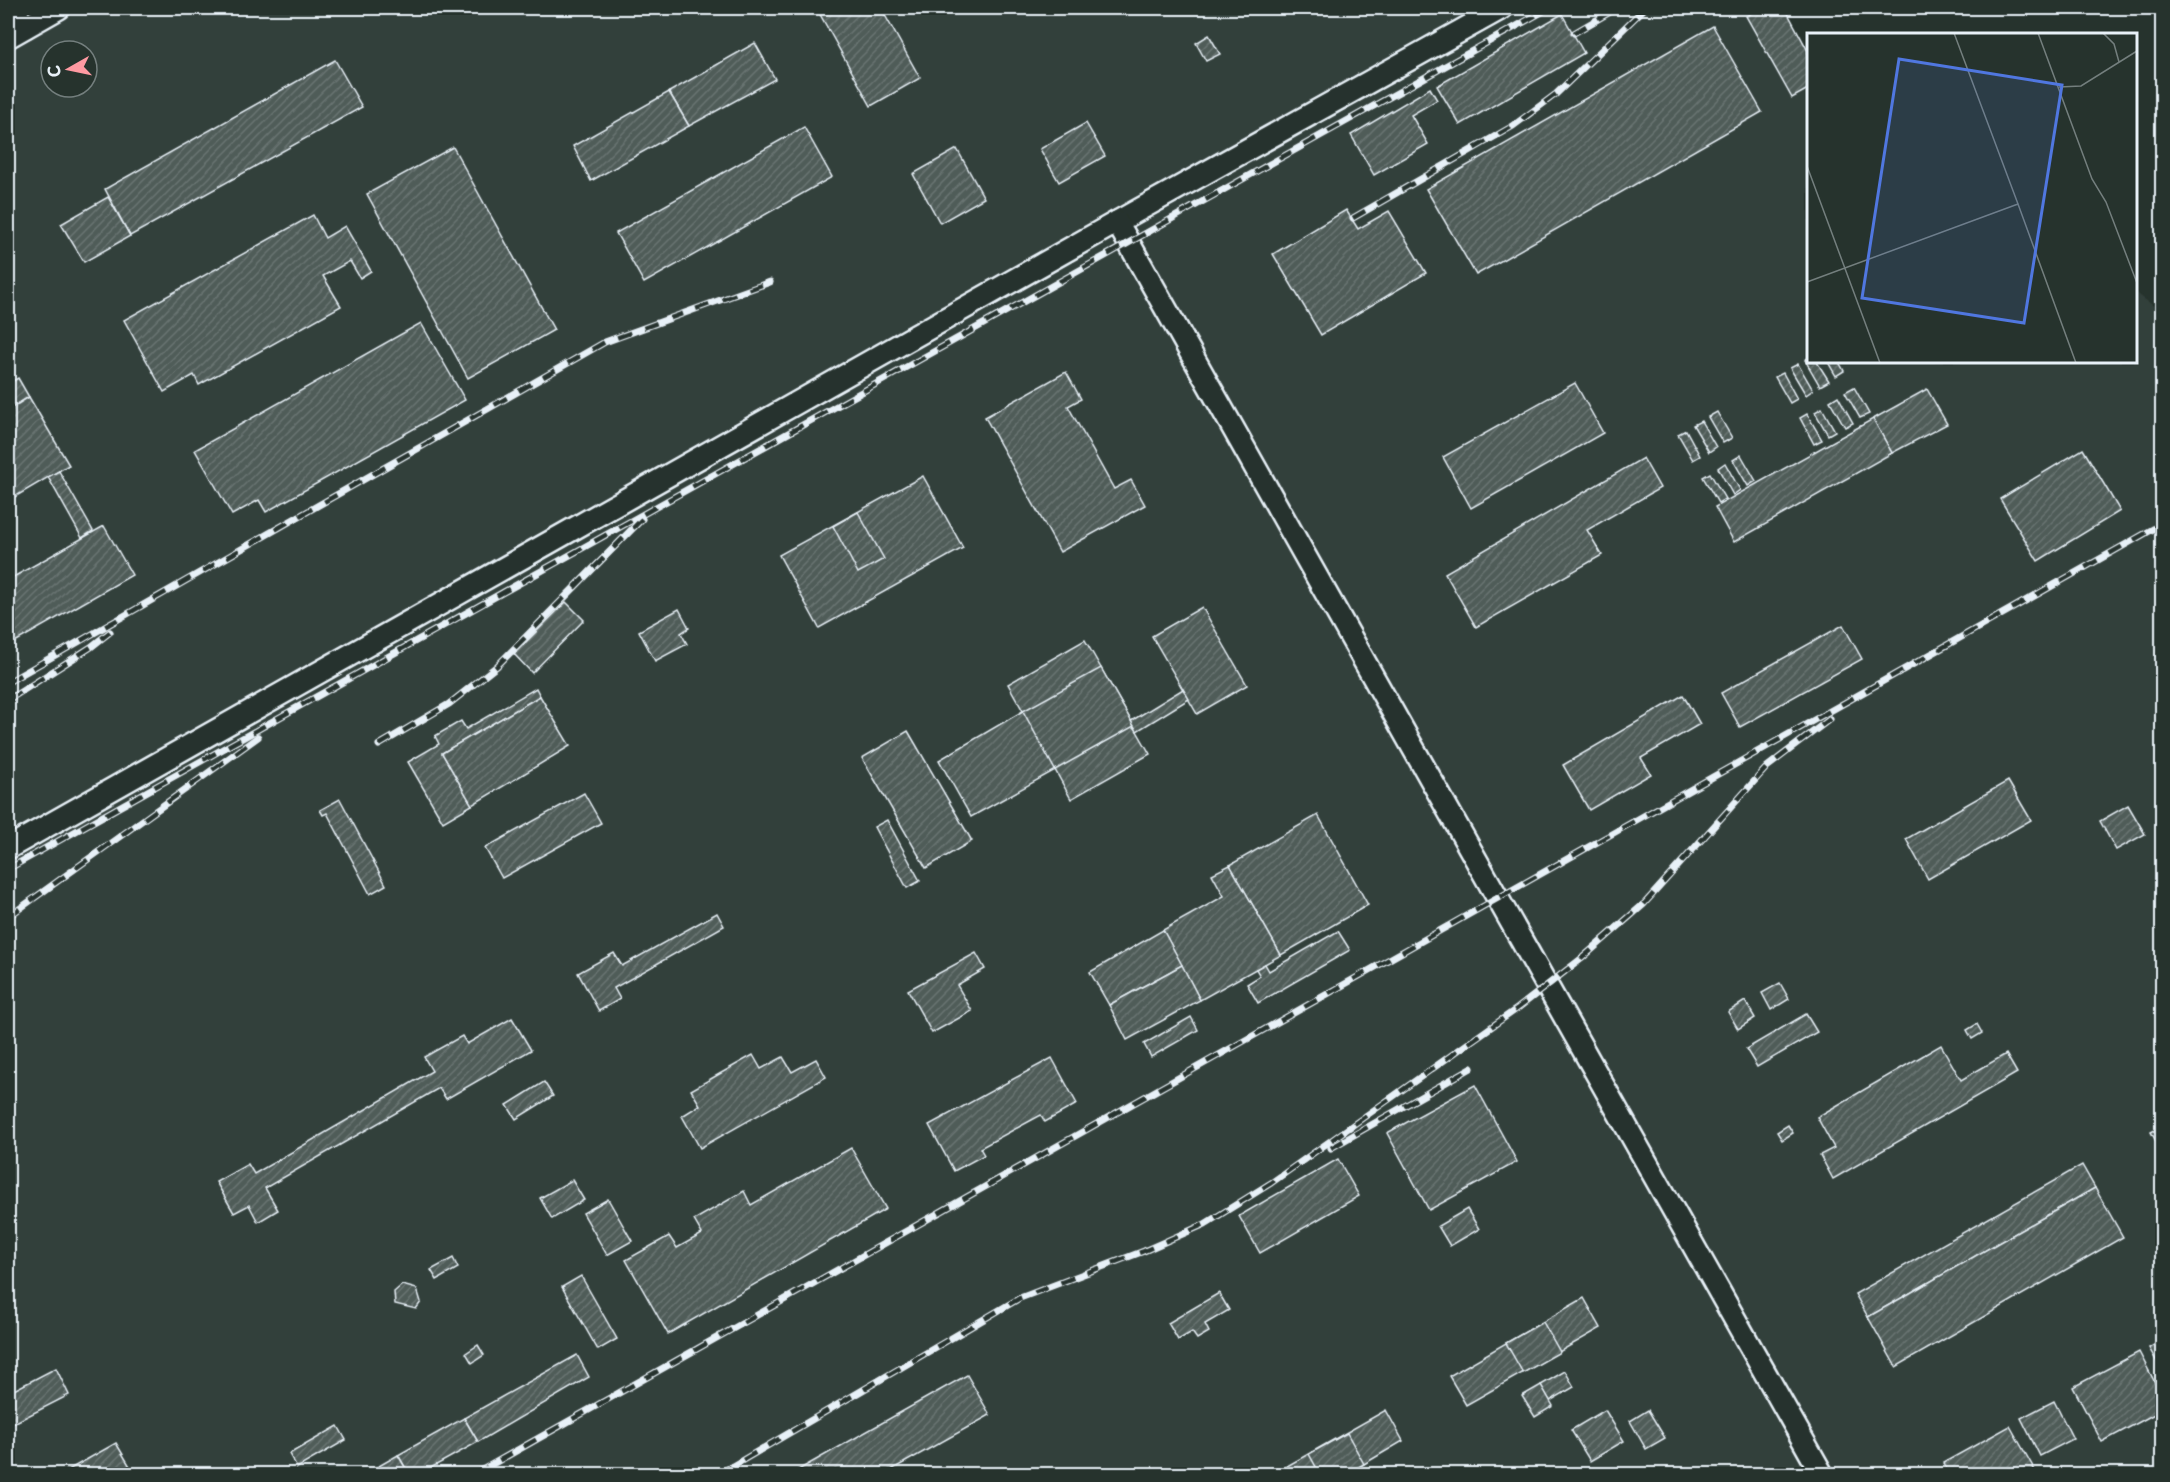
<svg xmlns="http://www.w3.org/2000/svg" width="2170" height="1482" viewBox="0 0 2170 1482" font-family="'Playpen Sans',sans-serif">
	<defs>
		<pattern id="building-hatch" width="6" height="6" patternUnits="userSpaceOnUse" patternTransform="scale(1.5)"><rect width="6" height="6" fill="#505c59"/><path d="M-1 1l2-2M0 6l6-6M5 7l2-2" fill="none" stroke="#697472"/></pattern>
	</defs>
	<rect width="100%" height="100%" fill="#26332d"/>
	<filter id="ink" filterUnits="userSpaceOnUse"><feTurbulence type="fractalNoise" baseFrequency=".0167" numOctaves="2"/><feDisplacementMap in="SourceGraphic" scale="12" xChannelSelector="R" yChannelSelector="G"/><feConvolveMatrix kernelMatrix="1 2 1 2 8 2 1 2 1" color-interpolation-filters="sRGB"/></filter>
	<g filter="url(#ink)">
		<path fill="#333f3a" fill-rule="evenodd" d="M 60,8 L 1745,8 L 1808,54 L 1808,362 L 2136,362 L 2136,293 L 2162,312 L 2162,1474 L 8,1474 L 8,37 ZM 51,51 L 87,51 L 87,87 L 51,87 Z"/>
		<g fill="url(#building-hatch)" stroke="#e8f1f8" stroke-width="1.5">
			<polygon points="881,8 920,78 871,106 817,9"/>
			<polygon points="1762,8 1785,8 1808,51 1808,89 1792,98 1746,16"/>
			<polygon points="1562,14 1584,53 1460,125 1437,86"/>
			<polygon points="1713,26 1762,112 1476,275 1426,189"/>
			<polygon points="1209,35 1220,54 1206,61 1196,43"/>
			<polygon points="755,43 775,79 689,126 669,92"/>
			<polygon points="335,60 362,107 130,236 105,189"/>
			<polygon points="1430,88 1437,100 1411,115 1428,144 1374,175 1351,135"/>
			<polygon points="669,92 689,126 591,181 573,146"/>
			<polygon points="1086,123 1105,156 1059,182 1040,149"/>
			<polygon points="804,127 832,177 644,283 616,233"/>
			<polygon points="453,147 554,330 468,378 367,194"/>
			<polygon points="957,149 984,198 940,223 913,174"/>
			<polygon points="108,197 130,236 84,262 61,224"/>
			<polygon points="1346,210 1358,229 1389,211 1426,273 1321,335 1273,254"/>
			<polygon points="313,215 325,238 345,226 371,271 360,278 350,261 323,276 341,306 199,385 194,375 164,392 124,320"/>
			<polygon points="421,323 465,400 266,512 259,500 232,515 195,450"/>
			<polygon points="1808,358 1808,362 1817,362 1829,381 1820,386 1805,360"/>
			<polygon points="1828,362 1839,362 1844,371 1836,376"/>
			<polygon points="1798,364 1813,390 1806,395 1790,368"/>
			<polygon points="1066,372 1081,399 1068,406 1114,489 1131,480 1145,505 1060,552 985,417"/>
			<polygon points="1783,373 1797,399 1790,403 1775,377"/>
			<polygon points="18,378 29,397 8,410 8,384"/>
			<polygon points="1575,383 1603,433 1471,508 1443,457"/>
			<polygon points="1854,387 1869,414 1860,418 1845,392"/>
			<polygon points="1927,389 1947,424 1892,453 1873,419"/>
			<polygon points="1838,396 1853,423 1845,427 1830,401"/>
			<polygon points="29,397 69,465 8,501 8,410"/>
			<polygon points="1822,408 1835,431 1828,435 1815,412"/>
			<polygon points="1717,412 1732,438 1723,443 1708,417"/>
			<polygon points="1807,414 1822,440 1814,444 1800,418"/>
			<polygon points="1873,419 1892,453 1734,542 1715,507"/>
			<polygon points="1701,421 1716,447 1709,452 1693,425"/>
			<polygon points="1686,430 1700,456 1693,460 1678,434"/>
			<polygon points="2083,449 2120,511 2038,561 2000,499"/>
			<polygon points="1741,455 1756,481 1748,486 1733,460"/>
			<polygon points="1643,458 1660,488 1587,530 1602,555 1476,627 1445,573"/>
			<polygon points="1725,463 1740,490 1733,495 1718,468"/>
			<polygon points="59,471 93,531 82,538 48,477"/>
			<polygon points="1710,473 1725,499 1718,503 1703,477"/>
			<polygon points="923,476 963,548 819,628 779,555"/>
			<polygon points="858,512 884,559 858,573 833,526"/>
			<polygon points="104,526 132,575 8,646 8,580"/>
			<polygon points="566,602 584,620 532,673 514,654"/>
			<polygon points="1202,607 1247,685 1197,714 1152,636"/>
			<polygon points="679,609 689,628 681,633 687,644 655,661 639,631"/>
			<polygon points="1843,625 1862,659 1740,727 1721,693"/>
			<polygon points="1085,640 1150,754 1071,799 1055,770 971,817 939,760 1023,711 1008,684"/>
			<polygon points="1101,668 1134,726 1055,770 1023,711"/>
			<polygon points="536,688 540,696 442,753 472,805 443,822 408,762 439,744 435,736 461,721 466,729"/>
			<polygon points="1183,689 1189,699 1137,731 1131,721"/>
			<polygon points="1683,695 1700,724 1641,758 1651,774 1589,810 1563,765"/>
			<polygon points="540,696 570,746 472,805 442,753"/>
			<polygon points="908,731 972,841 926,868 862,758"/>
			<polygon points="2008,781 2031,820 1928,879 1906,839"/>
			<polygon points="584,793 601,823 502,878 485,848"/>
			<polygon points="340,799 386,885 370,894 327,813 323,815 320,810"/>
			<polygon points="2128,805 2145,834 2116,850 2100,821"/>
			<polygon points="1318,815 1368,905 1281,955 1230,865"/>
			<polygon points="887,820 920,881 907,888 874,827"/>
			<polygon points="1230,865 1281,955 1200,1000 1163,930 1224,896 1212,874"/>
			<polygon points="717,913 724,926 614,988 620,999 599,1011 578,973 614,953 622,966"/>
			<polygon points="1163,930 1182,965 1109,1005 1090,972"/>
			<polygon points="1338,931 1350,950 1258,1003 1247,984 1260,976 1256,969 1265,964 1269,971"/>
			<polygon points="976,953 985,969 957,985 972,1011 932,1033 908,990"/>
			<polygon points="1182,965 1200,1000 1127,1040 1109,1005"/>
			<polygon points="1780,983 1789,999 1771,1010 1762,993"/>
			<polygon points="1745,1001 1755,1018 1738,1029 1728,1012"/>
			<polygon points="1806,1014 1817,1032 1757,1067 1746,1049"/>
			<polygon points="1191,1017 1198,1030 1151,1057 1144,1044"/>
			<polygon points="512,1018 531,1050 446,1099 439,1088 265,1188 278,1210 258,1222 249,1205 234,1213 216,1182 248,1164 254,1174 432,1071 424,1057 462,1036 467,1044"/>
			<polygon points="1977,1024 1982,1033 1972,1039 1967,1030"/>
			<polygon points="1941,1045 1961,1080 2006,1054 2017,1073 1833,1179 1820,1155 1834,1148 1817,1117"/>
			<polygon points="753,1055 761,1069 783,1057 792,1072 816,1059 826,1077 700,1148 682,1116 700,1105 691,1090"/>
			<polygon points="1052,1058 1077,1104 1045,1122 1041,1115 980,1148 984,1155 954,1171 929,1125"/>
			<polygon points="544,1082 553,1096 516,1119 507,1105"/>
			<polygon points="1475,1085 1517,1162 1429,1210 1387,1133"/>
			<polygon points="1788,1125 1793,1133 1782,1140 1777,1132"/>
			<polygon points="2162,1126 2162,1152 2151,1132"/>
			<polygon points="851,1148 886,1209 668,1334 626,1260 669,1236 677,1248 702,1234 694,1220 744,1191 751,1205"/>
			<polygon points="1338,1159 1359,1196 1260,1253 1239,1216"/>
			<polygon points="2082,1165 2095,1188 1868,1317 1855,1294"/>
			<polygon points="572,1180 584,1200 552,1219 540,1198"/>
			<polygon points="2095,1188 2123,1237 1896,1367 1868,1317"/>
			<polygon points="608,1199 632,1241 607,1255 583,1213"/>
			<polygon points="1467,1209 1479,1229 1450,1246 1438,1226"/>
			<polygon points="453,1258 458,1268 437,1280 431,1270"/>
			<polygon points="581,1276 617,1339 598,1350 562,1287"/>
			<polygon points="402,1285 417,1289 421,1302 416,1309 395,1304 394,1292"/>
			<polygon points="1219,1293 1229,1310 1205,1324 1209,1332 1197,1339 1192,1332 1178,1340 1168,1323"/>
			<polygon points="1584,1298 1601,1328 1466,1405 1449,1376"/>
			<polygon points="1543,1322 1560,1352 1523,1373 1506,1343"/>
			<polygon points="2162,1340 2162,1371 2149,1348"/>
			<polygon points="478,1345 484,1355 472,1363 466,1353"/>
			<polygon points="2139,1352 2162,1396 2162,1410 2102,1442 2073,1387"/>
			<polygon points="577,1355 589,1377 478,1442 464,1418"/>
			<polygon points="56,1368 69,1395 8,1426 8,1393"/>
			<polygon points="1565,1371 1574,1387 1550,1401 1541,1385"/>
			<polygon points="967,1375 990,1415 884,1474 791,1474"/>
			<polygon points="1541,1385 1553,1406 1535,1417 1522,1396"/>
			<polygon points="2054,1401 2073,1439 2040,1456 2021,1418"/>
			<polygon points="1386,1410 1403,1441 1364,1464 1346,1474 1273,1474"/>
			<polygon points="1605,1410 1624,1441 1590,1461 1571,1430"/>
			<polygon points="1648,1410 1665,1438 1646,1449 1630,1421"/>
			<polygon points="464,1418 478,1442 420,1474 409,1474 398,1455"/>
			<polygon points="338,1426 346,1440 297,1468 289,1454"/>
			<polygon points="2010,1426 2037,1474 1950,1474 1943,1463"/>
			<polygon points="1347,1433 1364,1464 1346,1474 1320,1474 1309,1454"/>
			<polygon points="116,1443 134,1473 131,1474 61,1474"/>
			<polygon points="398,1455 409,1474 365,1474"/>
		</g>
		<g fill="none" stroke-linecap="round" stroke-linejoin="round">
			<g stroke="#e8f1f8" stroke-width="26">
				<g id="minor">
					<polyline points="13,8 25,27"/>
					<polyline points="8,37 59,8"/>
					<polyline points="1117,222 1502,8"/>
					<polyline points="8,848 1117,222 1822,1474"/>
				</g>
			</g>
			<use href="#minor" stroke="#26332d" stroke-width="21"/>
			<g stroke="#e8f1f8" stroke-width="7">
				<g id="rail">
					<polyline points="1574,33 1617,8"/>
					<polyline points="1353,218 1513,126 1556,94 1645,8"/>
					<polyline points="8,682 605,342 770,282"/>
					<polyline points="8,700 91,647 110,632"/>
					<polyline points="379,745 449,704 497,666 642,519"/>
					<polyline points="8,869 1549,8"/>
					<polyline points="8,917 258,737"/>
					<polyline points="1331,1148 1471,1068"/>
					<polyline points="475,1474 2162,524"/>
					<polyline points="719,1474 1020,1298 1144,1251 1205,1224 1271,1183 1518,1008 1581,959 1644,904 1767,767 1830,719"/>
				</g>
			</g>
			<use href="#rail" stroke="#26332d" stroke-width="4.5" stroke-dasharray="14" stroke-linecap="butt"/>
		</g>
	</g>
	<g transform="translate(1807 33)">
		<rect width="330" height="330" fill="#26332d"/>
		<path fill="none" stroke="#747f7e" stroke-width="1.5" d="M 231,0 L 285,146 L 299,169 L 330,250M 296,0 L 307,11 L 312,29M 252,54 L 274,53 L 330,18M 0,133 L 73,330M 211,171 L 269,330M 0,249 L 211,171 L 147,0"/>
		<path fill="#5077e0" fill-opacity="0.15" stroke="#5077e0" stroke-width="3" d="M 92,26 L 255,52 L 217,290 L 55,265 Z"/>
		<rect width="330" height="330" fill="none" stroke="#e8f1f8" stroke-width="3"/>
	</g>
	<rect width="2170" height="1482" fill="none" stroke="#26332d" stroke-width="30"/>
	<rect x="15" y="15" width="2140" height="1452" fill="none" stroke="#e8f1f8" stroke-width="2" filter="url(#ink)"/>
	<g transform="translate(69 69) rotate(261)"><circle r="28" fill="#26332d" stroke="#747f7e" stroke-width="1.5"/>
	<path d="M0-4.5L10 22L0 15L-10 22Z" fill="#ff9aa2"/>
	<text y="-9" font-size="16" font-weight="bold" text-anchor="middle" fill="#e8f1f8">С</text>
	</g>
</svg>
